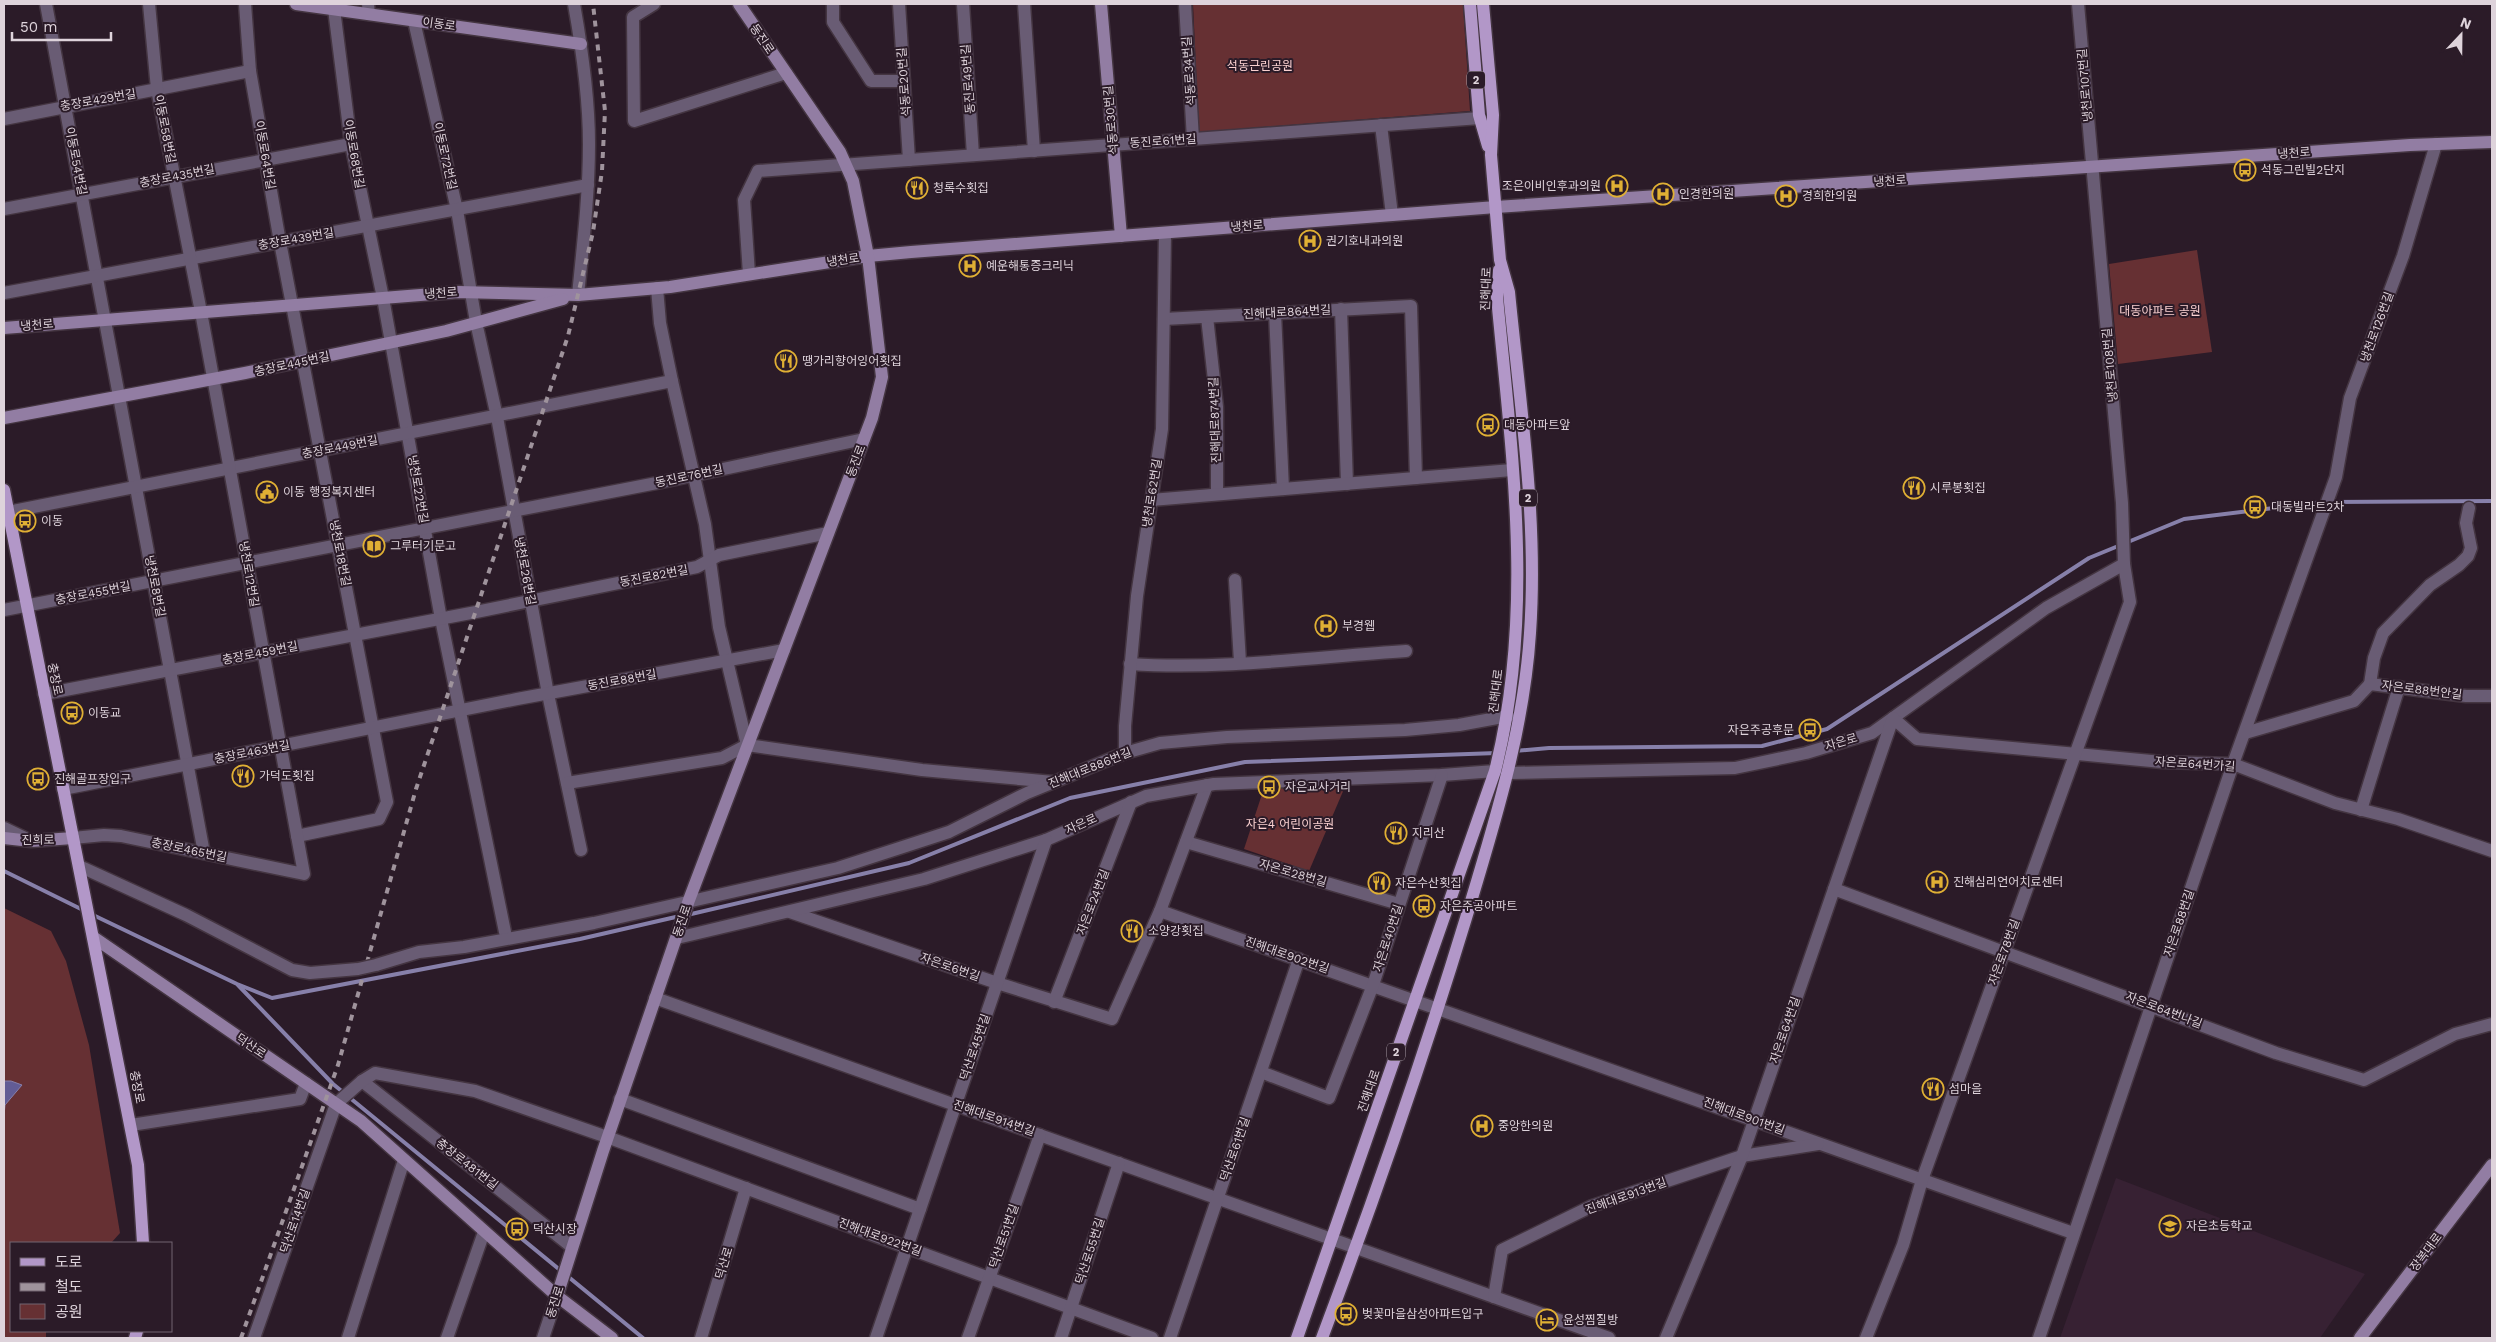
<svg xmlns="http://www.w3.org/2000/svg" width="2496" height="1342" viewBox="0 0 2496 1342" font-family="'Work Sans','Noto Sans KR',sans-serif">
	<rect width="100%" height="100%" fill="#2b1b28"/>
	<polygon fill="#372133" points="2116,1178 2365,1274 2320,1338 2060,1338"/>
	<g fill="#663033">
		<polygon points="1193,4 1463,4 1470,111 1199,132"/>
		<polygon points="2197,250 2212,352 2118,364 2109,264"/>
		<polygon points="1342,785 1344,789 1309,871 1244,849 1264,788"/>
		<polygon points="4,908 51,931 66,961 89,1045 120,1233 111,1243 11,1243 11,1331 46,1331 46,1338 4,1338"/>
	</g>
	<polygon fill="#625c95" stroke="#8780aa" points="4,1081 11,1081 22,1085 5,1105 4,1116"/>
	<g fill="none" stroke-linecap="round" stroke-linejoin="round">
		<g stroke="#8780aa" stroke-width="4">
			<polyline points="2330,502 2492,501"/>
			<polyline points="1514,751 1549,748 1762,746 1827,729 2089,558 2184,519 2323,502"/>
			<polyline points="4,871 85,911"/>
			<polyline points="91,914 237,984 272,998 580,939 680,916"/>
			<polyline points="687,915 909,863 1070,798 1245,762 1497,753"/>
			<polyline points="238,985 333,1084 643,1338"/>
		</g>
		<g stroke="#443541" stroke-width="15">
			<g id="street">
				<polyline points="46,4 204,853"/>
				<polyline points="245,4 250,71 280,242 387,802 379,819 297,836"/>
				<polyline points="368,4 369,14"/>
				<path d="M 574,4 C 582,49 589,97 589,144 C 589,194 583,245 578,295"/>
				<polyline points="654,4 633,17 634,121 786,73"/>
				<polyline points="833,4 833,22 871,81 904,81"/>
				<polyline points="899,4 909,160"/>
				<polyline points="963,4 973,155"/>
				<polyline points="1024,4 1034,151"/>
				<polyline points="1185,4 1193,139"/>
				<polyline points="334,9 351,144 383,298 441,619 505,932"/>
				<polyline points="414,21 457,210 476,322 497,417 548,694 581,850"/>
				<polyline points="4,119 250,71"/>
				<polyline points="1381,125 1392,215"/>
				<polyline points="4,209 351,144"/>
				<polyline points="749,274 744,200 758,171 1480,118"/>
				<polyline points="657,288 660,323 672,381 705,524 719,627 747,745"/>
				<polyline points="4,293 588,185"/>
				<polyline points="1341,309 1347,484"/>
				<polyline points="1275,313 1283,489"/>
				<polyline points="1207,317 1217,407 1217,494"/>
				<polyline points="1164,319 1411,306 1416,478"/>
				<polyline points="1151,500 1512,470"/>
				<polyline points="8,512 672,381"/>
				<polyline points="1235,580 1240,662"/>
				<polyline points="4,610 662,482 864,439"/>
				<path d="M 1130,664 C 1222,670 1315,657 1406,651"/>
				<polyline points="2370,684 2374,658 2383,633 2430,585 2459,565 2468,556 2471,548 2466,523 2469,508"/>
				<polyline points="44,694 476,612 697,567 719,555 828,533"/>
				<polyline points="2245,733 2354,701 2370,684 2466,696 2492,696"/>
				<polyline points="747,745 922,770 1053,782"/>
				<polyline points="1125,753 1125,726 1137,596 1162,429 1165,233"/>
				<polyline points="1509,773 1735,768 1806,753 1872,733 2046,608 2124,564"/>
				<polyline points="567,783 722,758 747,745"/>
				<polyline points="63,789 517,699 784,650"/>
				<polyline points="2361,810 2399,687"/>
				<polyline points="4,828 29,840"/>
				<polyline points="73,838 104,835 121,836 304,874 201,312 157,89 149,4"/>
				<polyline points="1186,842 1399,904"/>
				<polyline points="79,866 186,915 292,970 310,973 358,969"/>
				<polyline points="1834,889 2276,1053 2364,1080 2455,1034 2492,1024"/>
				<polyline points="1160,911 2073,1233"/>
				<polyline points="790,912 997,983 1112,1019 1160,911 1207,785"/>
				<polyline points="677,938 924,879 1046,840 1146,796 1214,784 1442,775 1495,771"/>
				<polyline points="376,965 419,952 464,947 594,923 838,868 949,832 1027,793 1125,753 1160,743 1227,737 1405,730 1459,725 1508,716"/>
				<polyline points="655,998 1609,1338"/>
				<polyline points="1054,1002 1131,802"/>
				<polyline points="1261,1072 1329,1098 1373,985 1442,775"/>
				<polyline points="362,1081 572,1247"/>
				<polyline points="620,1099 920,1209"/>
				<polyline points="131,1125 300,1099 306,1083"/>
				<polyline points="1494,1297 1502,1250 1592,1206 1742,1156 1818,1144"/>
				<polyline points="254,1338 336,1104 362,1081 375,1073 475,1091 607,1137 1152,1338"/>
				<polyline points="348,1338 404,1160"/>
				<polyline points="447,1338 484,1232"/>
				<polyline points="543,1338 557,1296"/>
				<polyline points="701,1338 746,1188"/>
				<polyline points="876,1338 1046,840"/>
				<polyline points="968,1338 1040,1135"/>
				<polyline points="1061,1338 1119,1163"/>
				<polyline points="1170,1338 1299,959"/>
				<polyline points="1666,1338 1742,1156 1893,718 1917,739 2162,762 2233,764 2335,803 2398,819 2492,851"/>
				<polyline points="1866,1338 1903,1245 1922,1180 2130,602 2124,564 2122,503 2078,4"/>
				<polyline points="2039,1338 2233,764 2336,477 2350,398 2403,256 2436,144"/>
			</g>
		</g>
		<g stroke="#443541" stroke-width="15">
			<g id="secondary">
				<polyline points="296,4 581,44"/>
				<polyline points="1101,4 1121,236"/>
				<polyline points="4,328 458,292 578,295 670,287 868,256 911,252 1496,207 2410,145 2492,142"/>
				<polyline points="4,418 245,373 446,331 563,299"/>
				<polyline points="4,838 31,841 73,838"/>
				<polyline points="93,937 361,1121 557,1296 612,1338"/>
				<polyline points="557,1296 603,1151 689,900 872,418 882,377 868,256 853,181 840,152 739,4"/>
				<polyline points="2360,1338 2492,1165"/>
			</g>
		</g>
		<g stroke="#443541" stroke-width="15">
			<g id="primary">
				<polyline points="1470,4 1479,115 1488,146"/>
				<polyline points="4,490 138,1165 143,1243"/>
				<polyline points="135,1338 137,1331"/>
				<path d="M 1297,1338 L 1495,771 C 1535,613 1512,457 1497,297 L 1499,270"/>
				<path d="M 1322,1338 C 1374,1200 1423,1059 1466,918 C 1494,825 1524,730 1530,633 C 1538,519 1520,405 1509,292 L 1500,260 L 1491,155 L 1493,115 L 1483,4"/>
			</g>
		</g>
		<use href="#street" stroke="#695c74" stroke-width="12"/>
		<use href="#secondary" stroke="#927da3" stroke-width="12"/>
		<use href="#primary" stroke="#b297c8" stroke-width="12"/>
		<polyline stroke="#9f939c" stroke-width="4" stroke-dasharray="6 6" stroke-linecap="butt" points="241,1338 338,1065 416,789 568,336 593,232 602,171 605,111 593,4"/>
		<g stroke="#443541" stroke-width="15" stroke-linecap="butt">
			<polyline id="street-bridge" points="358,969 376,965"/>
		</g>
		<use href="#street-bridge" stroke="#695c74" stroke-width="12"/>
	</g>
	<defs>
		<g id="bus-ring" transform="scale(1.125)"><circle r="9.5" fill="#2b1b28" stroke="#e0b034" stroke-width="1.5"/><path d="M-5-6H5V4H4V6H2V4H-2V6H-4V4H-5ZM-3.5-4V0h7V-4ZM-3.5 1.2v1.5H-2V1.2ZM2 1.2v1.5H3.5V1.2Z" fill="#e0b034"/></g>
		<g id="hospital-ring" transform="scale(1.125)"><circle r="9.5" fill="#2b1b28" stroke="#e0b034" stroke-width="1.5"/><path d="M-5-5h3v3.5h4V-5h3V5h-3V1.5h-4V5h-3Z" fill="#e0b034"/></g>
		<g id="restaurant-ring" transform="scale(1.125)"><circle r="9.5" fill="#2b1b28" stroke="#e0b034" stroke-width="1.5"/><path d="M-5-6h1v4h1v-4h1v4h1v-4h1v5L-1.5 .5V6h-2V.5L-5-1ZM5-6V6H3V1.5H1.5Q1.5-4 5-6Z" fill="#e0b034"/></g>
		<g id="civic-ring" transform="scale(1.125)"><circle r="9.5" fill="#2b1b28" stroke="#e0b034" stroke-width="1.5"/><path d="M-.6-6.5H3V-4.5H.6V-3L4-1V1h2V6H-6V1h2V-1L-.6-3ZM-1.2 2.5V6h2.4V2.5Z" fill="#e0b034"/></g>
		<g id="library-ring" transform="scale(1.125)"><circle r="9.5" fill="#2b1b28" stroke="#e0b034" stroke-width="1.5"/><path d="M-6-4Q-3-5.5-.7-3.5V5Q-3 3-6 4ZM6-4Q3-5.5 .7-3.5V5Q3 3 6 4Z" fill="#e0b034"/></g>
		<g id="school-ring" transform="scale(1.125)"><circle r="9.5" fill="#2b1b28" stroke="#e0b034" stroke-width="1.5"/><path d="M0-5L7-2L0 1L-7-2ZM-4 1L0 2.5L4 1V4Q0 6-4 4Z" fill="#e0b034"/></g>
		<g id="hotel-ring" transform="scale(1.125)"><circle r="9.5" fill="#2b1b28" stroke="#e0b034" stroke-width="1.5"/><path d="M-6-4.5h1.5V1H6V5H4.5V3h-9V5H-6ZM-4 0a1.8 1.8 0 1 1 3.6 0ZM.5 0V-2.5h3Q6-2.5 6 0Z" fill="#e0b034"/></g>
	</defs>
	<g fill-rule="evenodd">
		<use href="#bus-ring" x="2245" y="170"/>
		<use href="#hospital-ring" x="1617" y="186"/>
		<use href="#restaurant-ring" x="917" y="188"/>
		<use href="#hospital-ring" x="1663" y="194"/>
		<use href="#hospital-ring" x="1786" y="196"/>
		<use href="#hospital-ring" x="1310" y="241"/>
		<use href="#hospital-ring" x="970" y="266"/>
		<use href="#restaurant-ring" x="786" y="361"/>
		<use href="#bus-ring" x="1488" y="425"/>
		<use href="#restaurant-ring" x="1914" y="488"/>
		<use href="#civic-ring" x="267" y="492"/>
		<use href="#bus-ring" x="2255" y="507"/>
		<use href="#bus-ring" x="25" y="521"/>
		<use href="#library-ring" x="374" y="546"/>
		<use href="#hospital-ring" x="1326" y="626"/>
		<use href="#bus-ring" x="72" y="713"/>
		<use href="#bus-ring" x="1810" y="730"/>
		<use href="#restaurant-ring" x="243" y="776"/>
		<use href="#bus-ring" x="38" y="779"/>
		<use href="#bus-ring" x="1269" y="787"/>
		<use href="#restaurant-ring" x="1396" y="833"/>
		<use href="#hospital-ring" x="1937" y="882"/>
		<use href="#restaurant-ring" x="1379" y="883"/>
		<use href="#bus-ring" x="1424" y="906"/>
		<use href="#restaurant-ring" x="1132" y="931"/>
		<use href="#restaurant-ring" x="1933" y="1089"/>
		<use href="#hospital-ring" x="1482" y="1126"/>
		<use href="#school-ring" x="2170" y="1226"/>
		<use href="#bus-ring" x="517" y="1229"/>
		<use href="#bus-ring" x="1346" y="1314"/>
		<use href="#hotel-ring" x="1547" y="1320"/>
	</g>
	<g text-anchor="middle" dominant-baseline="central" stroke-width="4" stroke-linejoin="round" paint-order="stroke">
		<g fill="#2b1b28" stroke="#a89ca5" stroke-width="1">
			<rect x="1467" y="71.5" width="18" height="17" rx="4"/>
			<rect x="1519" y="489.5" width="18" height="17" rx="4"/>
			<rect x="1387" y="1043.5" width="18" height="17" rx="4"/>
		</g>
		<g font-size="11" font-weight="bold" fill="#ded3db">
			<text x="1476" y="80">2</text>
			<text x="1528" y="498">2</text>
			<text x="1396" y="1052">2</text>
		</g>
		<g font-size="12" fill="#ded3db" stroke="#2b1b28">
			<text transform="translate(439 24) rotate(8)">이동로</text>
			<text transform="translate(762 39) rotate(56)">동진로</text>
			<text transform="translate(1189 71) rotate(-94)">석동로34번길</text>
			<text transform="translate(968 79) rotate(-94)">동진로49번길</text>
			<text transform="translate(904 82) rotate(-94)">석동로20번길</text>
			<text transform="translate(2085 85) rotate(-95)">냉천로107번길</text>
			<text transform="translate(98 100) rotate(-10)">충장로429번길</text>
			<text transform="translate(1111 120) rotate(-95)">석동로30번길</text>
			<text transform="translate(165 129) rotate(79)">이동로58번길</text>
			<text transform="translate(1163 141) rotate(-4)">동진로61번길</text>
			<text transform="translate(2294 153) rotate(-4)">냉천로</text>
			<text transform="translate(354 154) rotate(80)">이동로68번길</text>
			<text transform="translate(265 155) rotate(80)">이동로64번길</text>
			<text transform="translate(445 156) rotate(77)">이동로72번길</text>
			<text transform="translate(76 161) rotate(79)">이동로54번길</text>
			<text transform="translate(177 176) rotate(-11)">충장로435번길</text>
			<text transform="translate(1890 181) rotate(-4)">냉천로</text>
			<text transform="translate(1247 226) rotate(-4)">냉천로</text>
			<text transform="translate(296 239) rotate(-10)">충장로439번길</text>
			<text transform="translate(843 260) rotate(-8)">냉천로</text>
			<text transform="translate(1486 289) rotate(-88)">진해대로</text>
			<text transform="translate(441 293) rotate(-4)">냉천로</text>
			<text transform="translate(1287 312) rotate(-3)">진해대로864번길</text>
			<text transform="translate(37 325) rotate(-5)">냉천로</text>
			<text transform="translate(2377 327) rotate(-70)">냉천로126번길</text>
			<text transform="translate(292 364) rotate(-12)">충장로445번길</text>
			<text transform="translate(2110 365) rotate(-95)">냉천로108번길</text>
			<text transform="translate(1215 420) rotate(-92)">진해대로874번길</text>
			<text transform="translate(340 447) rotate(-11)">충장로449번길</text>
			<text transform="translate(856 461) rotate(-69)">동진로</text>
			<text transform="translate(689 476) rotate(-12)">동진로76번길</text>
			<text transform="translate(418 489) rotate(80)">냉천로22번길</text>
			<text transform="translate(1152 493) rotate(-81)">냉천로62번길</text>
			<text transform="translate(340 553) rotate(79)">냉천로18번길</text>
			<text transform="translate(525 571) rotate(79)">냉천로26번길</text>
			<text transform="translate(249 574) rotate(80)">냉천로12번길</text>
			<text transform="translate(654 576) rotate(-11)">동진로82번길</text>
			<text transform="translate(155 586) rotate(79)">냉천로8번길</text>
			<text transform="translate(93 593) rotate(-11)">충장로455번길</text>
			<text transform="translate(260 653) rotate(-11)">충장로459번길</text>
			<text transform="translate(55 679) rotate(78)">충장로</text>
			<text transform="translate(622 680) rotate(-10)">동진로88번길</text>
			<text transform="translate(2422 690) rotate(7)">자은로88번안길</text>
			<text transform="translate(1496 691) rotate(-83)">진해대로</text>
			<text transform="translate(1841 742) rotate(-16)">자은로</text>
			<text transform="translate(252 752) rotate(-11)">충장로463번길</text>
			<text transform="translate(2195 764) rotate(4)">자은로64번가길</text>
			<text transform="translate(1090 768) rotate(-22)">진해대로886번길</text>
			<text transform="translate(1081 824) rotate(-24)">자은로</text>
			<text transform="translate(38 840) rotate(-1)">진희로</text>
			<text transform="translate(189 850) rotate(12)">충장로465번길</text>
			<text transform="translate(1293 873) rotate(16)">자은로28번길</text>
			<text transform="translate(1093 902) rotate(-69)">자은로24번길</text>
			<text transform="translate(682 921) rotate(-71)">동진로</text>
			<text transform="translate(2179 923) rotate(-71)">자은로88번길</text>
			<text transform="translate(1388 938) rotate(-72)">자은로40번길</text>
			<text transform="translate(2004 952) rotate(-70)">자은로78번길</text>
			<text transform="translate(1287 955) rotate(19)">진해대로902번길</text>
			<text transform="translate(950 967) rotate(19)">자은로6번길</text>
			<text transform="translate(2164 1010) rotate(21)">자은로64번나길</text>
			<text transform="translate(1785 1030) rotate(-71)">자은로64번길</text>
			<text transform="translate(251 1046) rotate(34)">덕산로</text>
			<text transform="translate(975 1047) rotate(-71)">덕산로45번길</text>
			<text transform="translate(137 1087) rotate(79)">충장로</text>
			<text transform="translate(1369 1091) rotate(-71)">진해대로</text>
			<text transform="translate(1744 1116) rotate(20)">진해대로901번길</text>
			<text transform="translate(994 1118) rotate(19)">진해대로914번길</text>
			<text transform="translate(1235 1149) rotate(-71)">덕산로61번길</text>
			<text transform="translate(467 1164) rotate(38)">충장로481번길</text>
			<text transform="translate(1626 1196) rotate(-20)">진해대로913번길</text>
			<text transform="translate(295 1221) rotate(-71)">덕산로14번길</text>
			<text transform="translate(1004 1236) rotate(-71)">덕산로51번길</text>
			<text transform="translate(880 1237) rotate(20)">진해대로922번길</text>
			<text transform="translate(1090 1251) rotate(-72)">덕산로55번길</text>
			<text transform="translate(2426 1252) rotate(-53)">장복대로</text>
			<text transform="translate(724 1263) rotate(-73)">덕산로</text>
			<text transform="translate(555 1302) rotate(-72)">동진로</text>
		</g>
		<g font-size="12" fill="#fad0d0" stroke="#2b1b28">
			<text x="1260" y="66">석동근린공원</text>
			<text x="2160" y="311">대동아파트 공원</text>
			<text x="1290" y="824">자은4 어린이공원</text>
		</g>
		<g font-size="12" fill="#ded3db" stroke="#2b1b28" text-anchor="start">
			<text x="2261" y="170">석동그린빌2단지</text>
			<text x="1601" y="186" text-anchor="end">조은이비인후과의원</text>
			<text x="933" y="188">청록수횟집</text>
			<text x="1679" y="194">인경한의원</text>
			<text x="1802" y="196">경희한의원</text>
			<text x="1326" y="241">권기호내과의원</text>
			<text x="986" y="266">예운해통증크리닉</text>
			<text x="802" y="361">땡가리향어잉어횟집</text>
			<text x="1504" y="425">대동아파트앞</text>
			<text x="1930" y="488">시루봉횟집</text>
			<text x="283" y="492">이동 행정복지센터</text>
			<text x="2271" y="507">대동빌라트2차</text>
			<text x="41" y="521">이동</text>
			<text x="390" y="546">그루터기문고</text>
			<text x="1342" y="626">부경웹</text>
			<text x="88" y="713">이동교</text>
			<text x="1794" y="730" text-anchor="end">자은주공후문</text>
			<text x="259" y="776">가덕도횟집</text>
			<text x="54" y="779">진해골프장입구</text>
			<text x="1285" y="787">자은교사거리</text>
			<text x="1412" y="833">지리산</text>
			<text x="1953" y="882">진해심리언어치료센터</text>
			<text x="1395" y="883">자은수산횟집</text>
			<text x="1440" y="906">자은주공아파트</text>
			<text x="1148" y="931">소양강횟집</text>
			<text x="1949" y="1089">섬마을</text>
			<text x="1498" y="1126">중앙한의원</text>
			<text x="2186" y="1226">자은초등학교</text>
			<text x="533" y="1229">덕산시장</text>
			<text x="1362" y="1314">벚꽃마을삼성아파트입구</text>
			<text x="1563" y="1320">윤성찜질방</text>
		</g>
	</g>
	<rect width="2496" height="1342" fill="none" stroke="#ded3db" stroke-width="10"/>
	<rect x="10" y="1242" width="162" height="90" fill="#2b1b28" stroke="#736570"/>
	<rect x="20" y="1258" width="25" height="8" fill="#b297c8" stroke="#736570"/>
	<text x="55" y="1267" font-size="15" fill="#ded3db">도로</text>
	<rect x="20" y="1283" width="25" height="8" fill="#9f939c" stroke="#736570"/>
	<text x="55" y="1292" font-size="15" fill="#ded3db">철도</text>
	<rect x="20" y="1304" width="25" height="15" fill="#663033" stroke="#736570"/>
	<text x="55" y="1317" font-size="15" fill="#ded3db">공원</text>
	<g transform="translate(2461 35) rotate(22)" stroke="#2b1b28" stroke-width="4" paint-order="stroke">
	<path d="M0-4L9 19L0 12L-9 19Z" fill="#ded3db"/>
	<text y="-8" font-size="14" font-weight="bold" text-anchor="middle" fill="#ded3db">N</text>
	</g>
	<path d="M12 32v8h99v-8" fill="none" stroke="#ded3db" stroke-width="2.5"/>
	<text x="20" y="32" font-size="15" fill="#ded3db" stroke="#2b1b28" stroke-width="4" paint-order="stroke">50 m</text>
</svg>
